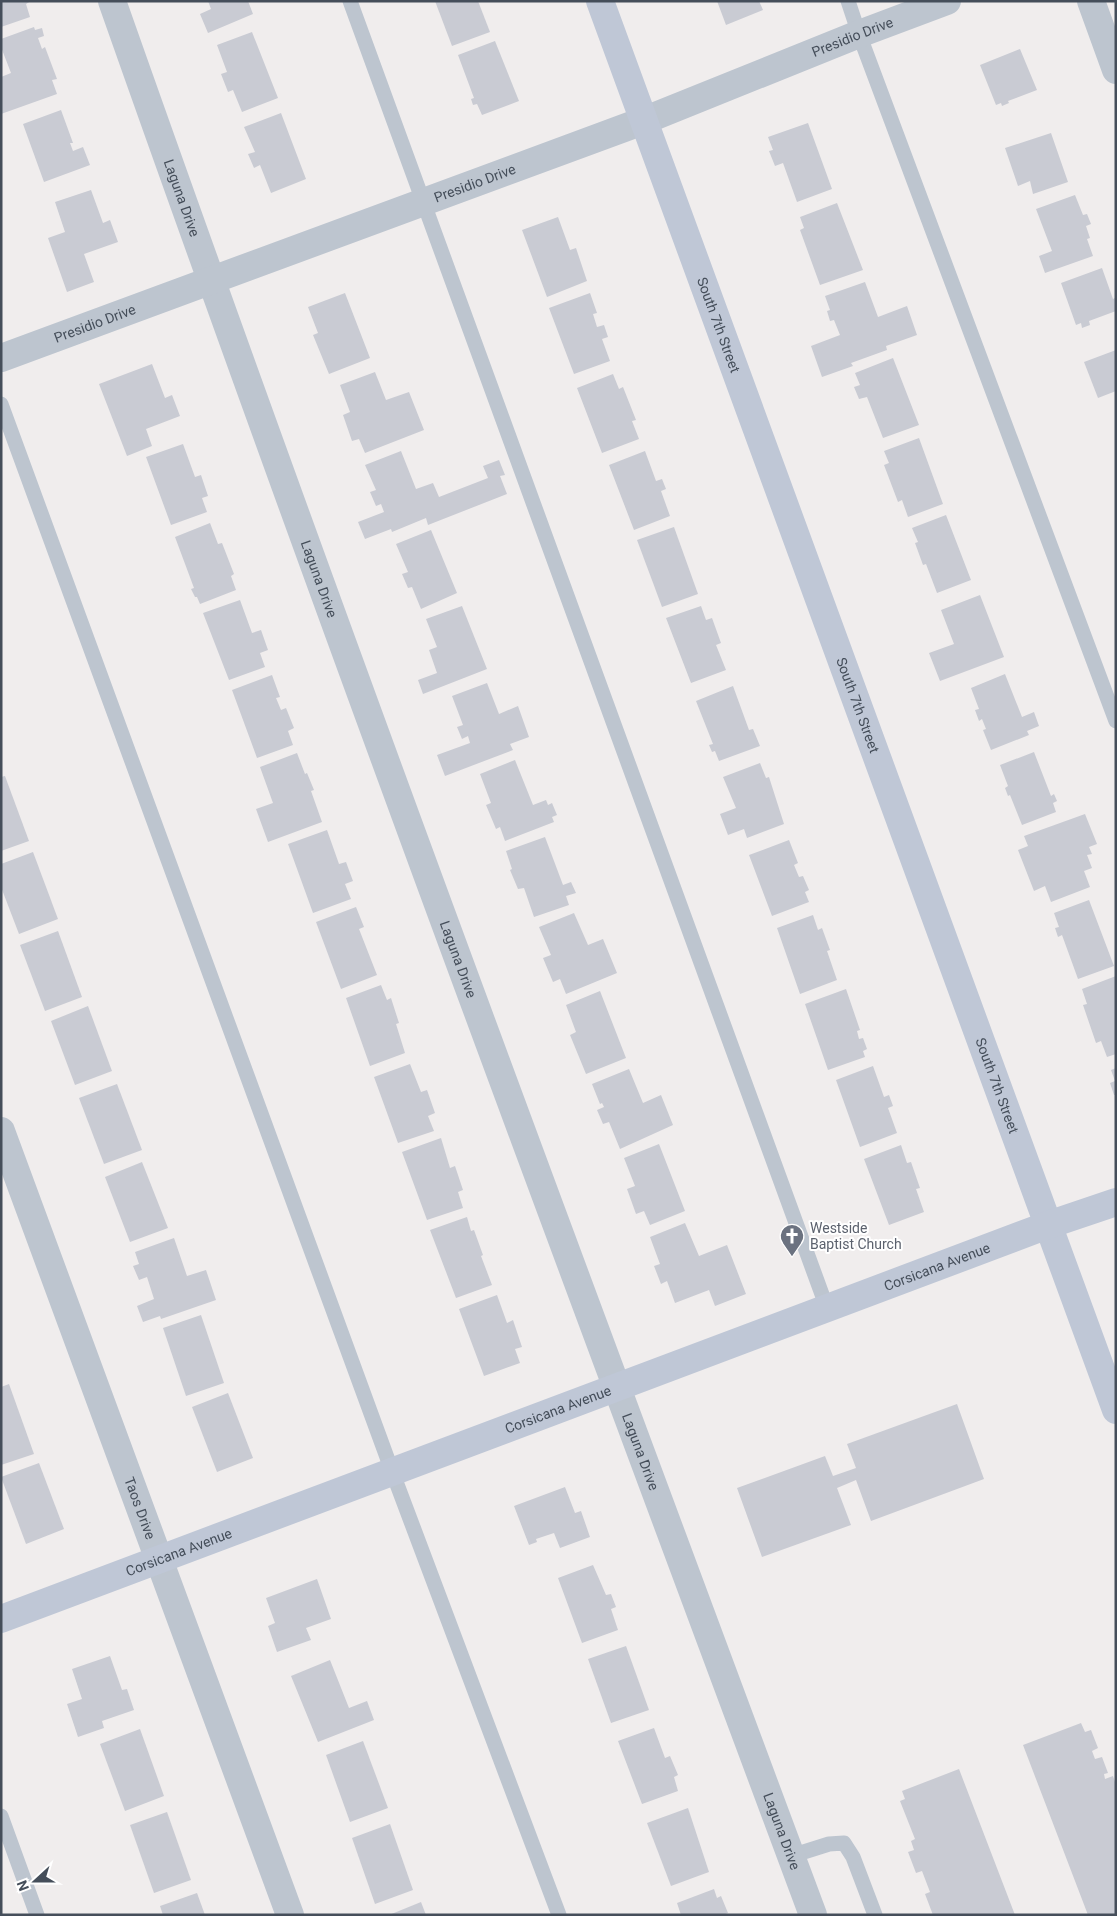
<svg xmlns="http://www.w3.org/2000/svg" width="1117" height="1916" viewBox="0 0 1117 1916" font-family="Roboto,sans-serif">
	<rect width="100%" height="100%" fill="#f0eded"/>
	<g fill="#c9cbd3">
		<polygon points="1,1 31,1 26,4 30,17 1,27"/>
		<polygon points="208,1 248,1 253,14 208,33 200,14 211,9"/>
		<polygon points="435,1 478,1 490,32 452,46"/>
		<polygon points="717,1 759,1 763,10 726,25"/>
		<polygon points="34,27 35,30 42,28 44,36 38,38 42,49 45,47 57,79 52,80 57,94 1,114 1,77 11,73 1,47 1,39"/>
		<polygon points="252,32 278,98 242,112 233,90 228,92 221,74 227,72 217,45"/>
		<polygon points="495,41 519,101 482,115 477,104 473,105 471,99 474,98 458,55"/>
		<polygon points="1020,49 1037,90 1008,101 1009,103 1002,106 1001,103 996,105 980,65"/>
		<polygon points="61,110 73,143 70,143 73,151 83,147 90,165 44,182 23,124"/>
		<polygon points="281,113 306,179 271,193 260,165 254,168 248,154 255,152 244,127"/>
		<polygon points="808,123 832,189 797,202 783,163 775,166 769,151 773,150 768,137"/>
		<polygon points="1051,133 1068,182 1033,194 1030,181 1018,186 1005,148"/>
		<polygon points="91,190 103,223 110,220 118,242 84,254 94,282 67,292 48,238 65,232 55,202"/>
		<polygon points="1075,195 1083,215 1087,214 1091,224 1086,226 1090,238 1087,239 1093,256 1045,273 1039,256 1052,251 1036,209"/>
		<polygon points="837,203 863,270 820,285 800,230 804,228 800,217"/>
		<polygon points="558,217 570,250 576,248 587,281 547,297 522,230"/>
		<polygon points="1102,268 1113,299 1115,298 1116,300 1116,311 1089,321 1090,325 1082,328 1081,323 1076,325 1061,283"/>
		<polygon points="865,282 878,317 907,306 917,335 886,346 887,350 851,363 853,366 822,377 811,346 840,335 834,320 830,321 827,311 830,310 825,296"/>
		<polygon points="345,293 370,358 329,374 313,335 318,333 308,307"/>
		<polygon points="590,293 597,313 593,314 597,327 604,325 608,337 602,339 610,361 574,374 549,308"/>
		<polygon points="1116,350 1116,391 1098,398 1084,362"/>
		<polygon points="893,358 919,425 883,438 867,397 859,399 854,387 860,385 855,373"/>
		<polygon points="152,364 165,398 172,395 180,416 146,429 152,446 127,456 99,384"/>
		<polygon points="375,372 386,400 409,392 424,430 365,453 359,439 352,441 343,415 350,412 340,385"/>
		<polygon points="613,374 619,389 623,387 636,420 632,421 639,439 602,453 577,388"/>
		<polygon points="919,438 943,504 908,517 902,500 898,502 884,465 889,463 884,451"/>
		<polygon points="183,444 195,477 201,475 208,496 202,498 207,512 171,525 146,457"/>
		<polygon points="401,451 416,489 433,483 439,497 488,478 483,466 499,460 505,475 500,476 507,494 428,525 426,518 392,532 391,529 365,539 358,522 384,512 381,504 376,506 370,492 376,490 365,465"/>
		<polygon points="645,451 656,481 662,479 666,489 661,491 670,516 634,530 609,465"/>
		<polygon points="946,515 971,580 937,593 926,564 923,565 915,543 918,542 912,528"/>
		<polygon points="210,523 218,544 222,543 234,574 231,576 236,590 200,604 197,597 195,597 191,589 194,588 175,537"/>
		<polygon points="674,527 698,594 662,607 637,540"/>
		<polygon points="431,530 457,593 421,609 412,587 408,588 402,574 408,572 396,544"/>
		<polygon points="980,595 1004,657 940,681 929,653 954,644 941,610"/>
		<polygon points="240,600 252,633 261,630 268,650 260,653 265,667 229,680 203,613"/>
		<polygon points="462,606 487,669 423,694 418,680 437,673 429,650 437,647 426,619"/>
		<polygon points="701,606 706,620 712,618 721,643 716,645 726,670 691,683 666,618"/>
		<polygon points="1005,674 1022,717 1034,712 1039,726 1027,731 1029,735 991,750 983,730 986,729 982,719 979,721 975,710 979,709 971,688"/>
		<polygon points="272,675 280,697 276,698 281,710 286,708 294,728 288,731 293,745 257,758 232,690"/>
		<polygon points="487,683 499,714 518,706 529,737 510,744 513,750 445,776 437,755 470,743 468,736 462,739 457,727 463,725 452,696"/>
		<polygon points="733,686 749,730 753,729 760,746 719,761 715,751 712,752 709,745 713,744 696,701"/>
		<polygon points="1034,752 1051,796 1054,794 1057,801 1053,803 1056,812 1022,825 1010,795 1008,796 1005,788 1008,786 1000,765"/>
		<polygon points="297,753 305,774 307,773 314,790 311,791 322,822 268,842 256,809 273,803 260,767"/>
		<polygon points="515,760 533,805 546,800 548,805 552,803 557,815 552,817 554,822 505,841 500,827 496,829 486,805 491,803 480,774"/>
		<polygon points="760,763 766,778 769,777 784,824 747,838 744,829 728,835 720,814 736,808 723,777"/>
		<polygon points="5,776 29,841 1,851 1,777"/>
		<polygon points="1085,814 1097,844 1089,847 1092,854 1087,855 1092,868 1084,871 1090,887 1051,902 1045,886 1034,891 1018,850 1028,846 1024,836"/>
		<polygon points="327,830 339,864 346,862 353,881 345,884 351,899 313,913 288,844"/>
		<polygon points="545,837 563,885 571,882 576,893 566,896 569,905 534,917 524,888 518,889 510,870 512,869 506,851"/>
		<polygon points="789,840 798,863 794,865 799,877 803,876 809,890 805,892 809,902 772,916 749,855"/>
		<polygon points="33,852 58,919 19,934 1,887 1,864"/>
		<polygon points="1089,900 1114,966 1078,979 1062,935 1058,937 1055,928 1059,927 1054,913"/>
		<polygon points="356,907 364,927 359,929 377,975 341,989 316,922"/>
		<polygon points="574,913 588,945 603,939 617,973 566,994 560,979 553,982 543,958 551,955 539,927"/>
		<polygon points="813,915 818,930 822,928 830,950 827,951 837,980 800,994 777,928"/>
		<polygon points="58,931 82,997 45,1011 20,945"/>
		<polygon points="1116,976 1116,1054 1107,1057 1101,1041 1096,1043 1083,1005 1087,1004 1082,989"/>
		<polygon points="381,985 387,1000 391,998 399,1023 396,1024 405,1053 370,1066 346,998"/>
		<polygon points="846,989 860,1030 857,1031 859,1039 863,1038 867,1049 863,1051 865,1057 828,1070 805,1004"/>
		<polygon points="600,991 626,1058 586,1074 570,1035 576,1032 566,1005"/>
		<polygon points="88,1006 112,1071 75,1085 51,1021"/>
		<polygon points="410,1064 421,1092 427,1090 435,1113 428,1116 434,1131 398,1143 374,1077"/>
		<polygon points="873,1066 884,1097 889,1095 893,1106 888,1108 897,1133 860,1147 836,1080"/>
		<polygon points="1116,1068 1116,1095 1114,1095 1110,1083 1115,1081 1111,1070"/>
		<polygon points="629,1069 643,1103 661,1095 673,1125 620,1149 609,1122 603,1124 597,1110 604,1107 602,1103 600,1104 592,1084"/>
		<polygon points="117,1084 142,1150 104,1164 79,1098"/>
		<polygon points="441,1138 450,1168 455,1166 463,1190 458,1192 463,1208 427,1220 402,1152"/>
		<polygon points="659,1144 685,1211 650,1225 644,1211 636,1214 627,1189 635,1186 624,1158"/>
		<polygon points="901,1145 907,1163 911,1162 920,1188 916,1189 924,1212 889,1225 864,1159"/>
		<polygon points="142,1162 168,1228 130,1242 105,1177"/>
		<polygon points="467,1217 471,1231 474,1230 483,1255 481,1256 492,1285 456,1298 430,1230"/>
		<polygon points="685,1223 699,1256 727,1245 746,1294 715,1306 709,1290 675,1303 667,1281 661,1284 654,1266 660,1264 650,1237"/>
		<polygon points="174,1238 187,1276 206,1270 216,1300 161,1319 160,1316 143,1322 137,1306 154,1299 147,1277 139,1280 133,1266 139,1264 135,1252"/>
		<polygon points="497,1295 507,1323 513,1320 522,1347 515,1349 520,1363 484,1376 459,1309"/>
		<polygon points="201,1315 224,1383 186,1396 163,1328"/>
		<polygon points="9,1384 34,1454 1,1465 1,1387"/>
		<polygon points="228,1393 253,1458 217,1472 192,1407"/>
		<polygon points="957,1404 984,1479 871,1521 856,1480 837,1488 851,1525 762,1557 737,1488 825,1456 833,1476 856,1468 847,1444"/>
		<polygon points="39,1463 64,1529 26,1544 1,1477"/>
		<polygon points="565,1487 575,1513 581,1511 590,1537 560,1548 554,1533 536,1539 537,1542 529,1545 514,1506"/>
		<polygon points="593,1565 606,1595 611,1594 616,1607 611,1609 618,1630 582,1643 558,1578"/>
		<polygon points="317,1579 331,1619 306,1628 311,1640 277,1652 268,1626 275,1623 266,1598"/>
		<polygon points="626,1646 649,1710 611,1723 588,1659"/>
		<polygon points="110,1656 122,1690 127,1689 134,1710 102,1721 104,1728 78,1737 67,1704 82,1699 72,1669"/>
		<polygon points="330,1660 349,1708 367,1701 374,1720 318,1742 291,1676"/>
		<polygon points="1081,1723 1085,1732 1091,1730 1098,1748 1092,1751 1095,1759 1102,1757 1108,1773 1104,1774 1105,1779 1113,1776 1116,1785 1116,1915 1088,1915 1023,1745"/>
		<polygon points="654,1728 665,1758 670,1756 678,1775 674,1777 678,1791 642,1804 618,1741"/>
		<polygon points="140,1729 164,1796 125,1811 100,1744"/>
		<polygon points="363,1741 388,1808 350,1822 326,1755"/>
		<polygon points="959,1769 1015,1915 933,1915 925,1894 930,1892 922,1871 916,1873 908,1852 914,1850 911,1841 915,1839 900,1801 905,1799 902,1791"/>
		<polygon points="688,1808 709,1872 671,1886 647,1823"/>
		<polygon points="167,1812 191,1880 154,1893 130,1825"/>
		<polygon points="390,1824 413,1890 375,1904 352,1838"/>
		<polygon points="714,1889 717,1898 721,1896 728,1913 723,1915 681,1915 677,1903"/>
		<polygon points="197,1893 205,1915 163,1915 160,1906"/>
		<polygon points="421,1902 426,1915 389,1915"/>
	</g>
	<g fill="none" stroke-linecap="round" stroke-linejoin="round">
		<g stroke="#bdc5cf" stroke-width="15">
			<polyline points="350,1 827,1308"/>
			<polyline points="848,1 859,34 1116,721"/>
			<polyline points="1,404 392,1471 559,1915"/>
			<polyline points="1,1816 37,1915"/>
			<polyline points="791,1856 829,1844 844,1843 853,1857 875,1915"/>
		</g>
		<g stroke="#bdc5cf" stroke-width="28">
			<path id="s1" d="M 112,1 C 338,642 576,1278 813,1915"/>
			<polyline points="1091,1 1116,70"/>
			<path id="s2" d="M 1,358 L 643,121 L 859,34 L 947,1"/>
			<path id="s3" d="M 1,1131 L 290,1915"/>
		</g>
		<g stroke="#bfc7d6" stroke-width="28">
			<path id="s4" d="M 600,1 L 1116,1410"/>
			<path id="s5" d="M 1,1619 L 1048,1225 L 1116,1202"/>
		</g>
	</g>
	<defs>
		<g id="church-pin" transform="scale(1.25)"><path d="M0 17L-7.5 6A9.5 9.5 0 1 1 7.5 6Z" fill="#6b7280" stroke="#fff"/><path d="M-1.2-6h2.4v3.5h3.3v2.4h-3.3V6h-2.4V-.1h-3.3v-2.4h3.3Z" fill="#fff"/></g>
	</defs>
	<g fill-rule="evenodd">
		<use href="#church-pin" x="792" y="1236"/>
	</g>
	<g text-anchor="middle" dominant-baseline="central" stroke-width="4" stroke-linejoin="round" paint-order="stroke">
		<g font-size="14" fill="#454e5a" stroke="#fff">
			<text stroke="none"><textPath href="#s2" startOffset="910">Presidio Drive</textPath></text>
			<text stroke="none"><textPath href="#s2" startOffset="505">Presidio Drive</textPath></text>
			<text stroke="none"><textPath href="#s1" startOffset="209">Laguna Drive</textPath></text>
			<text stroke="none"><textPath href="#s2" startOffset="100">Presidio Drive</textPath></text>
			<text stroke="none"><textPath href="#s4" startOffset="345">South 7th Street</textPath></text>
			<text stroke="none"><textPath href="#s1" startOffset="614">Laguna Drive</textPath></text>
			<text stroke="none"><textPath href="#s4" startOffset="750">South 7th Street</textPath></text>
			<text stroke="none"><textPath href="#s1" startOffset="1019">Laguna Drive</textPath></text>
			<text stroke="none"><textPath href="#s4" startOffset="1155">South 7th Street</textPath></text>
			<text stroke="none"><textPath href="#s5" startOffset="1000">Corsicana Avenue</textPath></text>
			<text stroke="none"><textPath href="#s5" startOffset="595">Corsicana Avenue</textPath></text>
			<text stroke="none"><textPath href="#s1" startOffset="1544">Laguna Drive</textPath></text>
			<text stroke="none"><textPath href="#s3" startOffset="402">Taos Drive</textPath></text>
			<text stroke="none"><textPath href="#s5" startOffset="190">Corsicana Avenue</textPath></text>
			<text stroke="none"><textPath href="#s1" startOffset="1949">Laguna Drive</textPath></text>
		</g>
		<g font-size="14" fill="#5b616d" stroke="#fff" text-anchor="start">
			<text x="810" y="1228">Westside<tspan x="810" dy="16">Baptist Church</tspan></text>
		</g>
	</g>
	<rect width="1117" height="1916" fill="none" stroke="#454e5a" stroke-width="5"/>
	<g transform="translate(35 1881) rotate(249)" stroke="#ffffff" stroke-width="4" paint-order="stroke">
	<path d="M0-4L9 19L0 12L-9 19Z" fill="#454e5a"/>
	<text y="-8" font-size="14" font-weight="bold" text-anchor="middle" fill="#454e5a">N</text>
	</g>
</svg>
